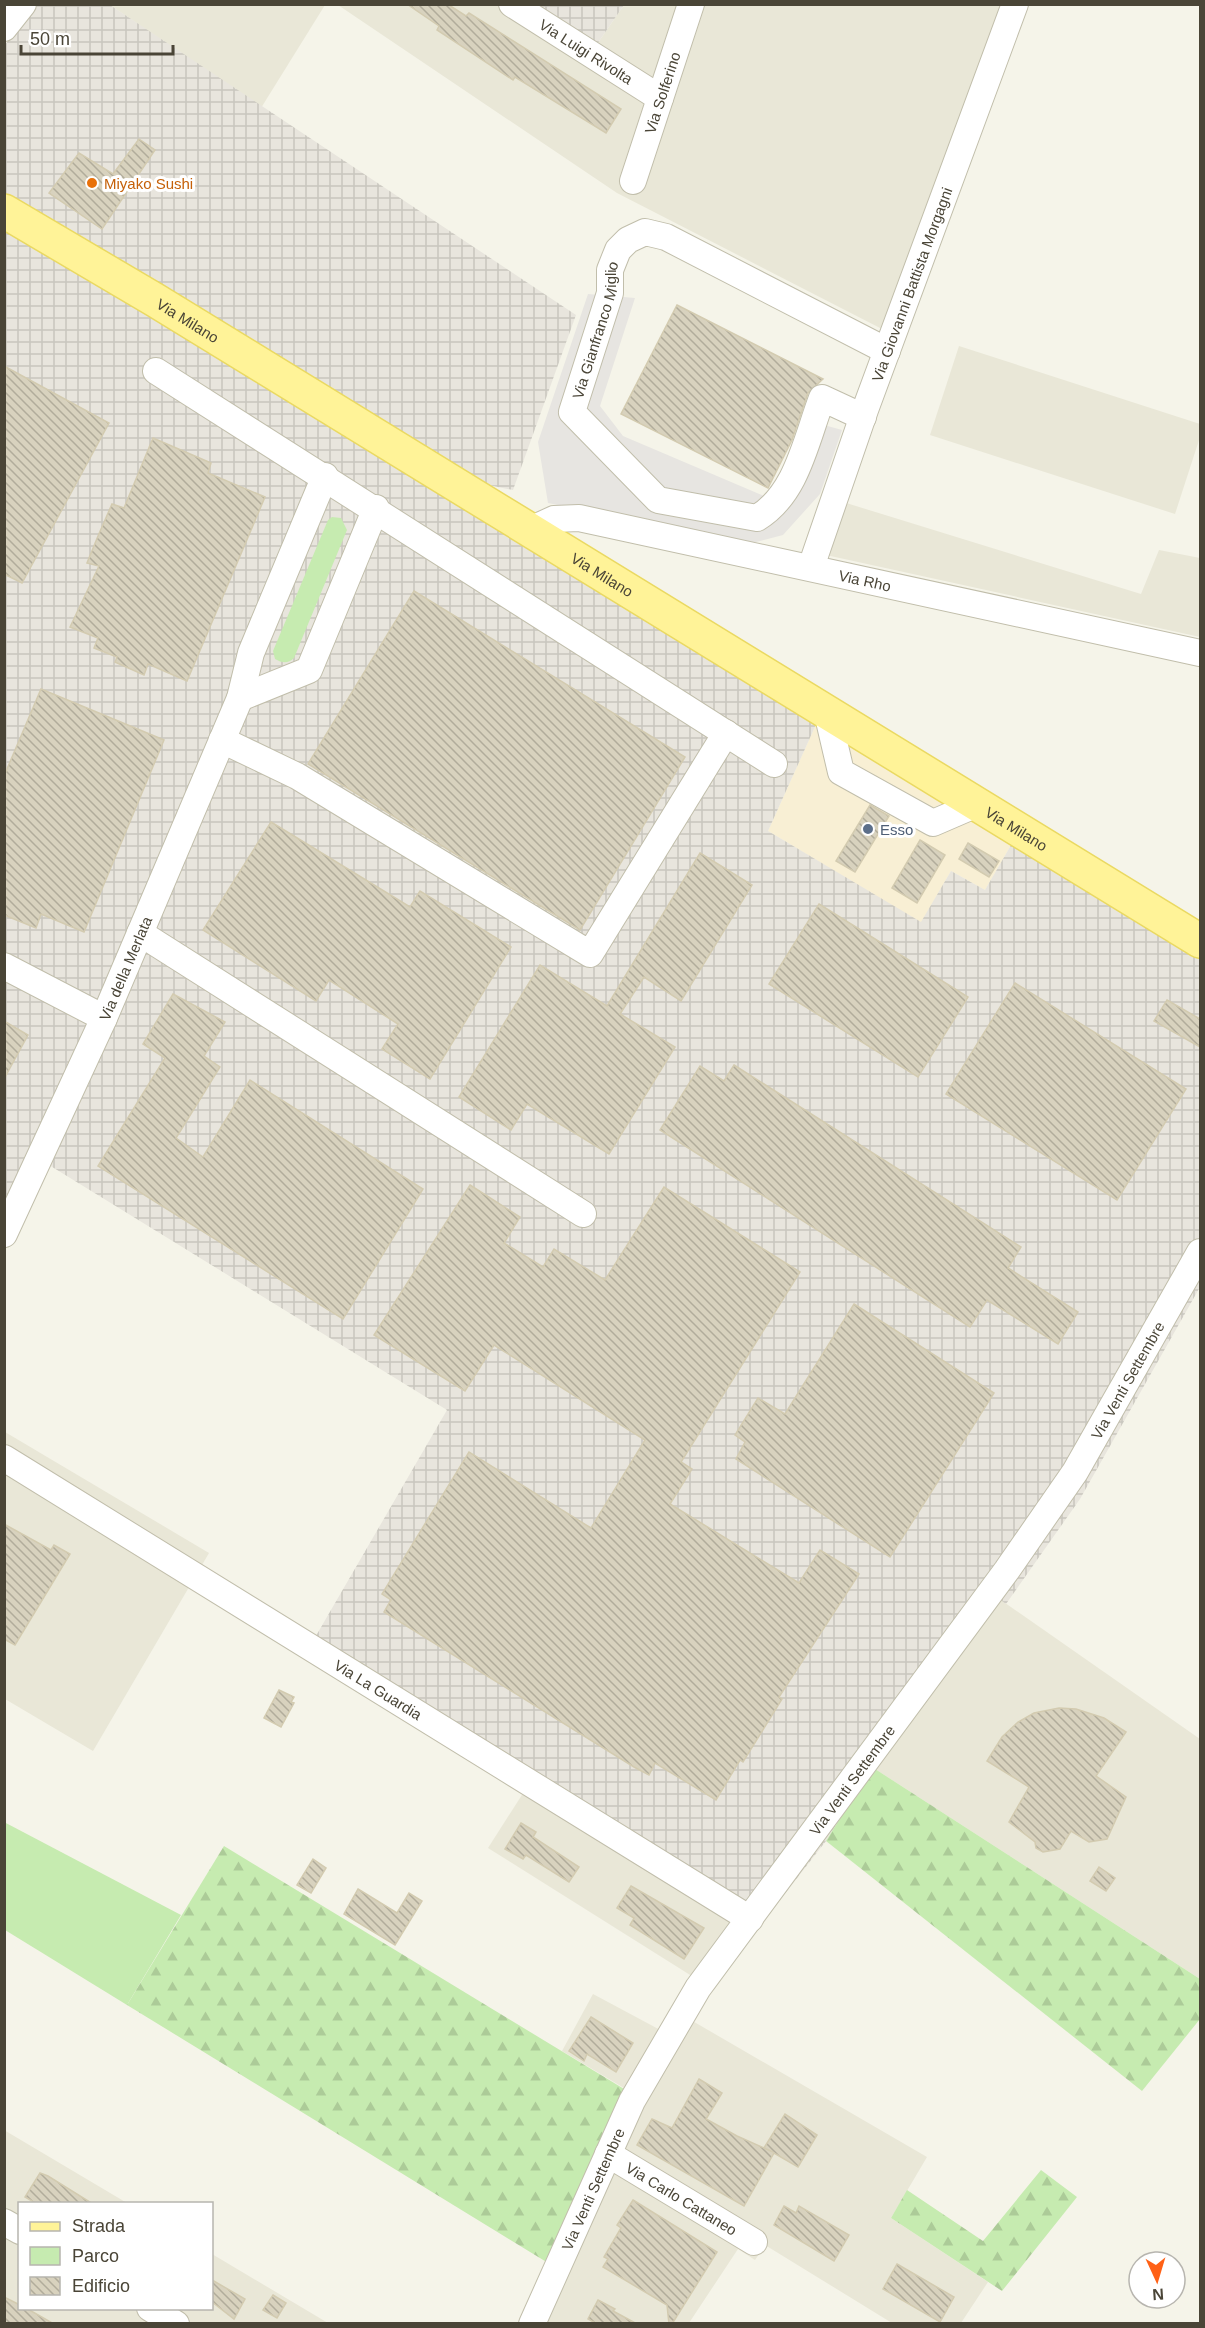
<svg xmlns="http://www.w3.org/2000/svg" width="1205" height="2328" viewBox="0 0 1205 2328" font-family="Helvetica,sans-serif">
	<defs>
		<pattern id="industrial-grid" width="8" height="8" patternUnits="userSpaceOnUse" patternTransform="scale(1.5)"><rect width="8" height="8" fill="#e8e5dd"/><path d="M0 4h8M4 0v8" fill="none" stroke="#c8c6be"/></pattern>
		<pattern id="forest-firs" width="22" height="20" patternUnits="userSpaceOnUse" patternTransform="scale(1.5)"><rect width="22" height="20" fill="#c6ebb0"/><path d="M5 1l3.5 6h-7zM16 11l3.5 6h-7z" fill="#accb98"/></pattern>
		<pattern id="building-back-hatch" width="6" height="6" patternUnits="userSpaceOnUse" patternTransform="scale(1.5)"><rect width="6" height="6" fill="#d8d2be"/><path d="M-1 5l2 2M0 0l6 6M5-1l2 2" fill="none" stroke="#b1ac9b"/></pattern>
	</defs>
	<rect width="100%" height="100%" fill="#f5f4e9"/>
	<g fill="#e9e7d7">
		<polygon points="110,5 325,5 261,108"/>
		<polygon points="338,5 527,5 595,47 624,5 1001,5 882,329 617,193"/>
		<polygon points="959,346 1200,424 1200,437 1175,514 930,435"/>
		<polygon points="843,502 1141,594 1159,550 1200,558 1200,637 826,555"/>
		<polygon points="5,1432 209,1553 93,1751 5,1699"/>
		<polygon points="998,1598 1200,1739 1200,1979 872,1767"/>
		<polygon points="527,1787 757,1930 714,1990 488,1848"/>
		<polygon points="593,1994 664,2032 677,2012 927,2157 891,2218 988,2282 961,2323 892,2323 765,2245 755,2260 738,2249 689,2323 527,2324 629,2091 562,2051"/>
		<polygon points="4,2130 127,2203 20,2204 20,2308 212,2308 212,2254 328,2323 5,2323"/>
	</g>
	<polygon fill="#f8efd4" points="818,720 1014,840 985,890 951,871 921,923 768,831"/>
	<g fill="url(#industrial-grid)">
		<polygon points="36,5 110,5 576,315 513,490 483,484 5,198 4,46"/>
		<polygon points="527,5 624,5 595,47"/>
		<polygon points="5,222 818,720 768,831 921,922 951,871 985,890 1014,840 1200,956 1200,1287 1080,1499 1006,1604 998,1598 872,1767 826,1841 765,1919 313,1641 447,1410 36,1157 5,1223"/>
	</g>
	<g fill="#c6ebb0">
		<path d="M 332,517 L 341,518 L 347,530 L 294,658 C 288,664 282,663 275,659 L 273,651 L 328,520 Z"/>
		<polygon points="4,1822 181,1915 127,2005 5,1930"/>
	</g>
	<g fill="url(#forest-firs)">
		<polygon points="872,1767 1200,1979 1200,2019 1142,2091 826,1841"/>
		<polygon points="224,1846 629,2092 553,2266 127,2005"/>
		<polygon points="1041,2170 1077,2197 1002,2291 891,2218 907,2190 983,2241"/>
	</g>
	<polygon fill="#e7e5e1" points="588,294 635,298 600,406 623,436 764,496 800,488 824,425 842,430 820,494 783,535 752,543 548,503 538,442"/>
	<g fill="url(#building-back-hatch)" stroke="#d3cbb0" stroke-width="1.5">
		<polygon points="407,4 449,5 466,16 469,13 621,109 606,133 515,77 513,80 437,30 439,26"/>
		<polygon points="139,139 155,150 102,229 49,193 79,153 113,174"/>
		<polygon points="677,305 823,379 808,393 792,440 768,488 621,414"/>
		<polygon points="4,366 109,423 22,583 4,574"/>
		<polygon points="153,438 211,463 208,473 265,497 187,681 148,664 144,675 115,662 117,657 94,648 98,638 70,627 99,566 87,563 98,536 112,504 124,508"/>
		<polygon points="414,591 685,757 580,930 308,764"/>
		<polygon points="41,689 164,740 84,932 41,914 36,928 4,915 4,776"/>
		<polygon points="870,805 889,816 855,872 836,861"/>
		<polygon points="271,822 410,907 420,891 511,947 430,1079 382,1049 398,1024 329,980 316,1001 203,930"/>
		<polygon points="920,840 945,855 917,903 892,888"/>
		<polygon points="968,843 999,861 989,877 959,859"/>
		<polygon points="700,853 752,885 681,1001 644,977 620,1014 675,1047 609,1154 527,1104 511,1130 459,1097 540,965 607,1006"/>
		<polygon points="819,904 968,997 918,1077 769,984"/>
		<polygon points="1015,983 1186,1089 1117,1200 946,1094"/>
		<polygon points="173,994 225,1022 204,1056 220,1067 176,1138 203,1157 250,1080 423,1189 343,1319 98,1166 165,1058 143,1044"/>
		<polygon points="1167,1000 1200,1019 1200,1047 1154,1021"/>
		<polygon points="4,1021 28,1035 4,1079"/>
		<polygon points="734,1065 1021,1247 1008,1268 1078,1312 1058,1344 987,1300 970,1327 660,1130 700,1066 724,1081"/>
		<polygon points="470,1185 520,1217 504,1243 543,1267 554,1249 605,1280 664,1187 800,1272 681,1462 692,1469 670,1504 799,1583 820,1550 859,1574 779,1697 782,1699 743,1762 740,1760 716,1800 655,1763 649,1775 634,1767 384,1612 391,1600 382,1594 469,1452 591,1528 645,1440 494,1345 465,1391 374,1335"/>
		<polygon points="854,1304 994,1393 890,1557 736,1459 745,1442 735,1435 758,1398 785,1414"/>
		<polygon points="4,1524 51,1550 54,1545 70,1554 15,1645 4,1639"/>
		<polygon points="279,1690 294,1697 291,1702 294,1703 281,1727 264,1718"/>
		<polygon points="1059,1708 1076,1709 1104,1718 1126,1732 1096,1776 1126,1797 1107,1839 1089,1842 1071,1831 1060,1849 1043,1852 1036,1848 1035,1842 1009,1822 1029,1787 987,1761 1002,1737 1018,1722 1034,1713"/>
		<polygon points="521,1823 536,1832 533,1837 579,1867 569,1882 526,1855 523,1859 505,1849"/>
		<polygon points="313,1859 326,1868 311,1893 297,1885"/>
		<polygon points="1099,1867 1115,1878 1106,1891 1090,1881"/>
		<polygon points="631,1886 704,1928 684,1959 630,1925 634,1918 617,1908"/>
		<polygon points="358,1889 397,1913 409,1893 422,1901 395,1945 344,1914"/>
		<polygon points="591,2017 633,2043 616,2072 587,2054 584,2061 569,2051"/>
		<polygon points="699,2079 722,2093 706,2119 737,2136 773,2152 764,2148 785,2114 817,2135 798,2167 774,2153 744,2206 637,2145 652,2119 672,2128"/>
		<polygon points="40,2173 48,2176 93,2204 37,2204 25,2197"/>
		<polygon points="633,2200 717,2252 672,2324 669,2324 667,2305 603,2267 608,2259 604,2257 621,2228 617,2225"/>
		<polygon points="784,2206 796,2213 799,2206 849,2235 834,2261 774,2225"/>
		<polygon points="897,2264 954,2297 940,2322 883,2289"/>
		<polygon points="212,2280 245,2299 234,2319 212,2302"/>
		<polygon points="273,2295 286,2303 277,2318 263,2310"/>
		<polygon points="4,2297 20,2305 20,2308 26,2308 54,2324 4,2324"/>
		<polygon points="598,2300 615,2309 613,2311 637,2324 597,2324 588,2319"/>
	</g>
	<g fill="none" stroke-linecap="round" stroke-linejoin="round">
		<g stroke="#c1beab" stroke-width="28">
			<g id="minor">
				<path id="s1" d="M 512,4 L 660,98"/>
				<polyline points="4,28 23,4"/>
				<path id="s2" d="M 633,181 L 691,4"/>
				<polyline points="156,371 774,764"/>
				<path id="s3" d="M 863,417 L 822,398 C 806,440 797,494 757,518 L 658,500 L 572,412 L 610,293 L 610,270 L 618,250 L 628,240 L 645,232 L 666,237 L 887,351"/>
				<path id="s4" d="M 530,530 L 554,519 L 579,518 L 1200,653"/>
				<path id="s5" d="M 811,567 L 865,410 L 1015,4"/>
				<polyline points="240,698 309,670 376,508"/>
				<polyline points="827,712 841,772 933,823 977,804"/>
				<polyline points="222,740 297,776 590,954 726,733"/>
				<polyline points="140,933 583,1214"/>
				<polyline points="4,966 104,1018"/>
				<path id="s6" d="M 4,1234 L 104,1018 L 240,698 L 251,653 L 325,476"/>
				<path id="s7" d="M 4,1458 L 750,1919"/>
				<path id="s8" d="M 608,2154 L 754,2242"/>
				<polyline points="4,2222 20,2231"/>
				<polyline points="150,2308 176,2324"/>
				<path id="s9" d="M 532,2324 L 632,2101 L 698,1988 L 1007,1570 L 1075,1472 L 1200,1252"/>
			</g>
		</g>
		<g stroke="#ead962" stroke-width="36">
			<g id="major">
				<path id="s10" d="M 4,211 L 155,300 L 1200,941"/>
			</g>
		</g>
		<use href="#minor" stroke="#fff" stroke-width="26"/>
		<use href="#major" stroke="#fff398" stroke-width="33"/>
	</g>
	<circle fill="#e8710a" stroke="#fff" stroke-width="2" cx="92" cy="183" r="6"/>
	<circle fill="#5c6f8a" stroke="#fff" stroke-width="2" cx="868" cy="829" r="6"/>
	<g text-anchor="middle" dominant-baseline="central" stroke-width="6" stroke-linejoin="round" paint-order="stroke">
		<g font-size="15" fill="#4a4537" stroke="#fff">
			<text stroke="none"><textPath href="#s1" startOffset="88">Via Luigi Rivolta</textPath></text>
			<text stroke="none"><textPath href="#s2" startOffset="93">Via Solferino</textPath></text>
			<text stroke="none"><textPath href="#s5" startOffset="300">Via Giovanni Battista Morgagni</textPath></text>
			<text stroke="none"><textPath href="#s10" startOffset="214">Via Milano</textPath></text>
			<text stroke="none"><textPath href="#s3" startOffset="494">Via Gianfranco Miglio</textPath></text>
			<text stroke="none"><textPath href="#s10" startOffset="700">Via Milano</textPath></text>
			<text stroke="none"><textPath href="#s4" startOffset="344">Via Rho</textPath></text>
			<text stroke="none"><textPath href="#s10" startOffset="1186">Via Milano</textPath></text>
			<text stroke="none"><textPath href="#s6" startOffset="292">Via della Merlata</textPath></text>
			<text stroke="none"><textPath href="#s9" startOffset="1120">Via Venti Settembre</textPath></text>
			<text stroke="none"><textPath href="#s7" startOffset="440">Via La Guardia</textPath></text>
			<text stroke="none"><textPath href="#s9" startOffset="634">Via Venti Settembre</textPath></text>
			<text stroke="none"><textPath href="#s9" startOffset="148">Via Venti Settembre</textPath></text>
			<text stroke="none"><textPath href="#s8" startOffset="86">Via Carlo Cattaneo</textPath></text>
		</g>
		<g font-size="15" fill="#c56008" stroke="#fff" text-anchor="start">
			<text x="104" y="183">Miyako Sushi</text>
		</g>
		<g font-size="15" fill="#4e5e75" stroke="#fff" text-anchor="start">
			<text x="880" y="829">Esso</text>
		</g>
	</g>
	<rect width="1205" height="2328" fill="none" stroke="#4a4537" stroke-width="12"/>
	<rect x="18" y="2202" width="195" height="108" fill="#ffffff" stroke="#b7b5af" stroke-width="1.5"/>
	<rect x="30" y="2222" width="30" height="9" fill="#fff398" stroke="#b7b5af" stroke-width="1.5"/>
	<text x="72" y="2232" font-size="18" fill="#4a4537">Strada</text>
	<rect x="30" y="2247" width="30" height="18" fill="#c6ebb0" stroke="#b7b5af" stroke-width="1.5"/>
	<text x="72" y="2262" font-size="18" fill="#4a4537">Parco</text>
	<rect x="30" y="2277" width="30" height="18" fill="url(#building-back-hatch)" stroke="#b7b5af" stroke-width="1.5"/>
	<text x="72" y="2292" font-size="18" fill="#4a4537">Edificio</text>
	<g transform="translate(1157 2280) rotate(176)"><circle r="28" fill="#ffffff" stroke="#b7b5af" stroke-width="1.5"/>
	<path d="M0-4.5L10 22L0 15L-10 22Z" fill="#ff6116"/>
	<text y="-9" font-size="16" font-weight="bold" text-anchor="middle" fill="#4a4537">N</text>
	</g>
	<path d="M21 45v9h152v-9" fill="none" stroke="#4a4537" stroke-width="3"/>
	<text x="30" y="45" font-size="18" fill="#4a4537" stroke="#ffffff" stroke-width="4.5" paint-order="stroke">50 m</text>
</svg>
